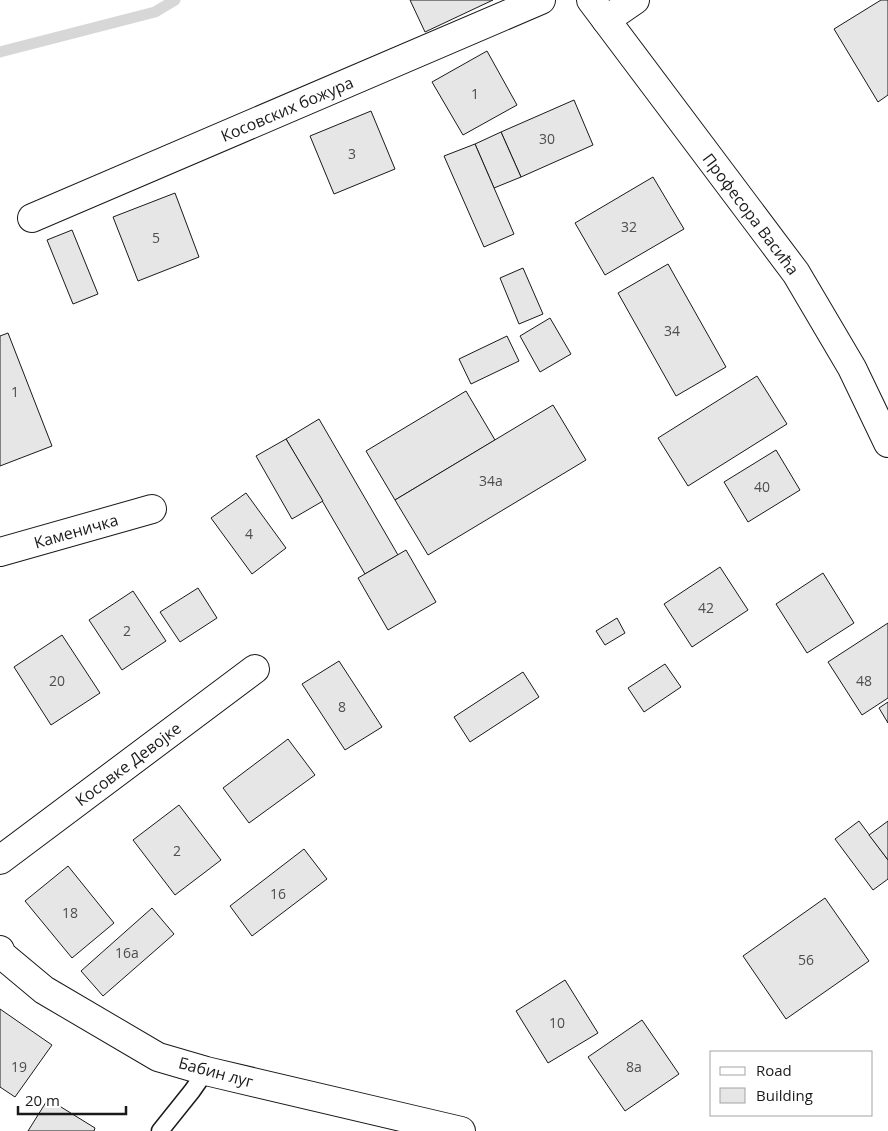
<svg xmlns="http://www.w3.org/2000/svg" width="888" height="1131" viewBox="0 0 888 1131" font-family="'Open Sans',sans-serif">
	<rect width="100%" height="100%" fill="#fff"/>
	<g fill="none" stroke-linecap="round" stroke-linejoin="round">
		<polyline stroke="#d7d7d7" stroke-width="11" points="0,52 155,12 175,0"/>
	</g>
	<g fill="#e6e6e6" stroke="#1a1a1a">
		<polygon points="410,0 493,0 425,32"/>
		<polygon points="881,0 888,0 888,95 878,102 834,29"/>
		<polygon points="487,51 517,105 463,135 432,82"/>
		<polygon points="574,100 593,145 521,177 501,132"/>
		<polygon points="371,111 395,169 334,194 310,136"/>
		<polygon points="501,132 521,177 494,188 475,144"/>
		<polygon points="475,144 514,234 484,247 444,156"/>
		<polygon points="653,177 684,229 605,275 575,223"/>
		<polygon points="175,193 199,257 138,281 113,217"/>
		<polygon points="72,230 98,294 73,304 47,240"/>
		<polygon points="668,264 726,367 676,396 618,293"/>
		<polygon points="523,268 543,314 519,324 500,278"/>
		<polygon points="550,318 571,354 540,372 520,336"/>
		<polygon points="8,333 52,446 0,466 0,336"/>
		<polygon points="507,336 519,361 471,384 459,359"/>
		<polygon points="757,376 787,424 688,486 658,438"/>
		<polygon points="466,391 495,440 395,500 366,451"/>
		<polygon points="553,405 586,460 428,555 395,500"/>
		<polygon points="319,419 398,555 365,574 286,439"/>
		<polygon points="286,439 323,501 292,519 256,456"/>
		<polygon points="776,450 800,490 748,522 724,482"/>
		<polygon points="246,493 286,548 252,574 211,518"/>
		<polygon points="406,550 436,602 388,630 358,578"/>
		<polygon points="720,567 748,610 692,647 664,604"/>
		<polygon points="823,573 854,623 807,653 776,604"/>
		<polygon points="198,588 217,618 180,642 160,612"/>
		<polygon points="133,591 166,641 122,670 89,620"/>
		<polygon points="617,618 625,633 605,645 596,631"/>
		<polygon points="888,623 888,698 862,715 828,662"/>
		<polygon points="62,635 100,693 51,725 14,667"/>
		<polygon points="339,661 382,727 345,750 302,684"/>
		<polygon points="665,664 681,687 644,712 628,688"/>
		<polygon points="523,672 539,697 470,742 454,717"/>
		<polygon points="888,702 888,723 879,708"/>
		<polygon points="288,739 315,775 249,823 223,788"/>
		<polygon points="179,805 221,860 175,895 133,840"/>
		<polygon points="859,821 888,860 888,879 873,890 835,839"/>
		<polygon points="888,821 888,860 869,835"/>
		<polygon points="304,849 327,879 252,936 230,906"/>
		<polygon points="68,866 114,923 72,958 25,901"/>
		<polygon points="825,898 869,961 786,1019 743,956"/>
		<polygon points="152,908 174,934 103,996 81,971"/>
		<polygon points="565,980 598,1033 548,1063 516,1011"/>
		<polygon points="0,1009 52,1045 15,1097 0,1087"/>
		<polygon points="642,1020 679,1074 625,1111 588,1057"/>
		<polygon points="48,1099 95,1128 94,1131 28,1131"/>
	</g>
	<g fill="none" stroke-linecap="round" stroke-linejoin="round">
		<g stroke="#1a1a1a" stroke-width="19">
			<polyline id="lane" points="160,1131 192,1091 206,1071"/>
		</g>
		<g stroke="#1a1a1a" stroke-width="30">
			<g id="street">
				<polyline points="606,20 635,0"/>
				<polyline points="32,218 541,0"/>
				<polyline points="0,552 152,509"/>
				<polyline points="0,860 255,669"/>
				<polyline points="0,950 2,955 44,990 158,1057 206,1071 461,1131"/>
			</g>
		</g>
		<g stroke="#1a1a1a" stroke-width="30">
			<polyline id="secondary" points="591,0 796,273 852,368 888,443"/>
		</g>
		<use href="#lane" stroke="#fff" stroke-width="16"/>
		<use href="#street" stroke="#fff" stroke-width="28"/>
		<use href="#secondary" stroke="#fff" stroke-width="28"/>
	</g>
	<g text-anchor="middle" dominant-baseline="central" stroke-width="4" stroke-linejoin="round" paint-order="stroke">
		<g font-size="14" fill="#4d4d4d">
			<text x="475" y="93">1</text>
			<text x="547" y="138">30</text>
			<text x="352" y="153">3</text>
			<text x="629" y="226">32</text>
			<text x="156" y="237">5</text>
			<text x="672" y="330">34</text>
			<text x="15" y="391">1</text>
			<text x="491" y="480">34a</text>
			<text x="762" y="486">40</text>
			<text x="249" y="533">4</text>
			<text x="706" y="607">42</text>
			<text x="127" y="630">2</text>
			<text x="57" y="680">20</text>
			<text x="864" y="680">48</text>
			<text x="342" y="706">8</text>
			<text x="177" y="850">2</text>
			<text x="278" y="893">16</text>
			<text x="70" y="912">18</text>
			<text x="127" y="952">16a</text>
			<text x="806" y="959">56</text>
			<text x="557" y="1022">10</text>
			<text x="19" y="1066">19</text>
			<text x="634" y="1066">8a</text>
		</g>
		<g font-size="16" fill="#1a1a1a" stroke="#fff">
			<text transform="translate(287 109) rotate(-23)">Косовских божура</text>
			<text transform="translate(751 214) rotate(53)">Професора Васића</text>
			<text transform="translate(76 531) rotate(-16)">Каменичка</text>
			<text transform="translate(128 764) rotate(-37)">Косовке Девојке</text>
			<text transform="translate(216 1072) rotate(15)">Бабин луг</text>
		</g>
	</g>
	<rect x="710" y="1051" width="162" height="65" fill="#ffffff" stroke="#a3a3a3"/>
	<rect x="720" y="1067" width="25" height="8" fill="#ffffff" stroke="#a3a3a3"/>
	<text x="756" y="1076" font-size="15" fill="#1a1a1a">Road</text>
	<rect x="720" y="1088" width="25" height="15" fill="#e6e6e6" stroke="#a3a3a3"/>
	<text x="756" y="1101" font-size="15" fill="#1a1a1a">Building</text>
	<path d="M18 1106v8h108v-8" fill="none" stroke="#1a1a1a" stroke-width="2.5"/>
	<text x="25" y="1106" font-size="15" fill="#1a1a1a" stroke="#ffffff" stroke-width="4" paint-order="stroke">20 m</text>
</svg>
